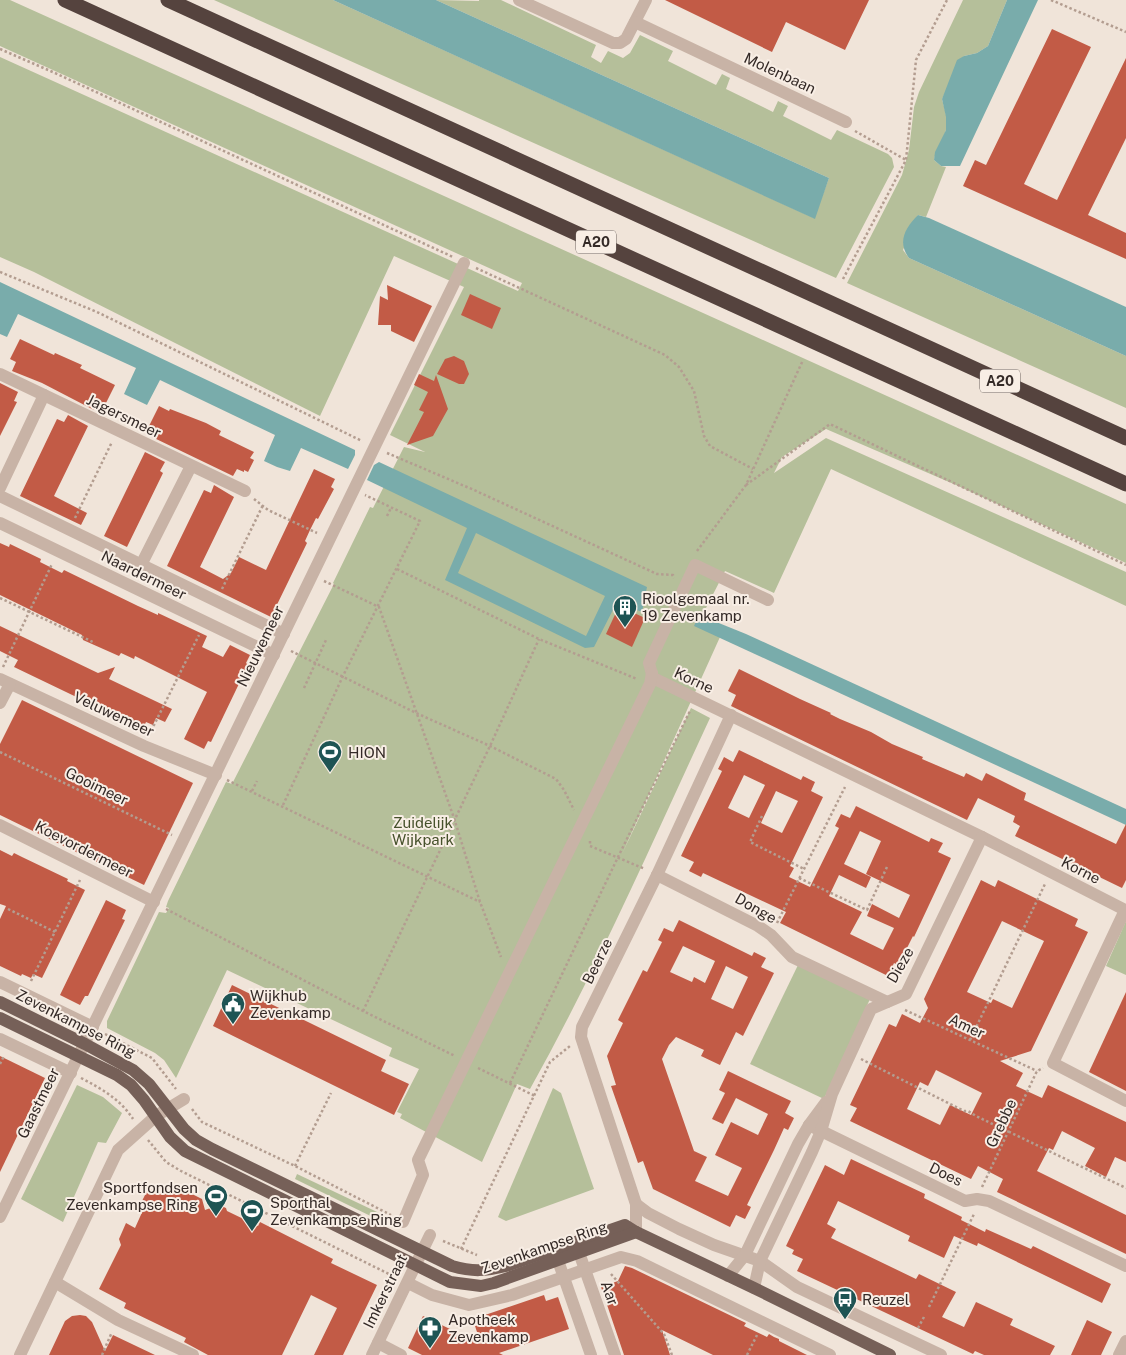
<svg xmlns="http://www.w3.org/2000/svg" width="1126" height="1355" viewBox="0 0 1126 1355" font-family="'Public Sans',sans-serif">
	<rect width="100%" height="100%" fill="#f0e4d9"/>
	<g fill="#b5bf9a">
		<path d="M 0,0 L 10,0 L 1126,504 L 1126,563 L 956,485 L 826,429 L 782,457 L 774,473 L 826,438 L 1126,572 L 1126,606 L 831,469 L 774,593 L 725,571 L 706,608 L 720,637 L 622,854 L 691,708 L 710,718 C 652,843 597,969 530,1089 L 517,1084 L 482,1162 L 400,1118 L 402,1114 L 397,1112 L 419,1069 L 389,1056 L 392,1048 L 227,970 L 176,1078 L 164,1060 L 155,1053 L 107,1028 L 107,1021 L 159,912 L 166,913 L 169,908 L 166,907 L 168,901 L 226,782 L 232,784 L 334,584 L 333,583 L 370,507 L 373,508 L 404,447 L 425,452 L 390,435 L 464,287 L 394,256 L 320,416 L 34,272 L 0,257 L 0,57 L 518,291 L 522,283 L 0,46 Z"/>
		<polygon points="214,0 333,0 814,218 829,178 436,0 479,1 479,0 501,0 596,45 591,57 601,63 608,51 623,58 630,53 640,35 673,51 668,61 716,85 722,74 730,78 726,89 773,112 778,101 788,106 783,116 831,140 837,130 888,154 892,158 894,167 836,278"/>
		<path d="M 963,0 L 1007,0 L 988,46 L 977,53 L 964,56 L 942,99 C 944,108 949,120 946,130 C 943,141 936,149 934,160 L 941,166 L 946,167 L 926,217 L 918,215 L 903,250 L 909,258 L 1126,356 L 1126,408 L 847,283 L 902,175 L 909,150 L 914,107 L 919,92 Z"/>
		<polygon points="1126,921 1126,975 1106,966"/>
		<polygon points="798,965 870,999 824,1099 750,1064"/>
		<polygon points="77,1085 103,1097 122,1113 106,1143 98,1142 63,1222 21,1199"/>
		<polygon points="553,1088 561,1093 594,1189 506,1221 498,1217"/>
		<polygon points="297,1174 394,1220 391,1226 295,1179"/>
	</g>
	<g fill="#79acab" fill-rule="evenodd">
		<polygon points="333,0 436,0 829,178 815,219"/>
		<polygon points="1007,0 1038,0 960,166 941,166 934,160 935,152 946,130 946,117 942,99 957,60 964,56 977,53 988,46"/>
		<path d="M 918,215 L 929,218 L 1126,307 L 1126,356 L 909,258 C 897,242 905,228 918,215 Z"/>
		<polygon points="0,282 355,450 355,455 348,469 301,448 290,471 277,467 264,461 275,435 160,380 147,405 124,394 136,368 18,314 7,337 0,334"/>
		<path d="M 379,462 L 647,587 L 642,612 L 617,602 L 594,647 L 585,648 L 445,580 L 467,528 L 367,480 L 374,465 ZM 476,533 L 605,596 L 586,636 L 458,573 Z"/>
		<polygon points="699,615 746,634 1126,809 1126,825 694,626"/>
	</g>
	<g fill="#c25b46" fill-rule="evenodd">
		<polygon points="665,0 869,0 845,50 786,22 772,52"/>
		<polygon points="1052,29 1091,47 1024,184 1057,200 1126,58 1126,138 1088,215 1126,233 1126,259 963,186 975,160 986,165"/>
		<polygon points="387,285 432,306 414,342 391,331 391,325 378,325 380,296 388,300"/>
		<polygon points="470,294 501,308 492,329 461,315"/>
		<polygon points="20,339 54,355 55,353 82,365 80,368 115,385 105,405 98,402 94,410 42,383 12,371 16,362 10,359"/>
		<polygon points="454,356 464,361 469,374 464,384 459,384 437,374 445,359"/>
		<polygon points="419,374 434,381 436,375 448,409 433,436 407,445 424,412 419,410 428,392 414,385"/>
		<polygon points="0,383 18,392 14,401 17,402 0,436"/>
		<polygon points="159,406 169,411 170,409 206,423 221,431 219,435 254,452 250,458 254,460 248,472 244,470 244,472 237,469 233,476 152,437 155,430 149,426"/>
		<polygon points="68,415 88,426 54,496 87,513 81,525 20,496 57,419 64,422"/>
		<polygon points="145,452 165,462 160,471 163,473 127,547 104,536"/>
		<polygon points="314,469 335,479 331,487 334,489 318,519 316,518 310,530 305,541 307,543 271,617 167,566 204,490 211,493 214,485 234,497 200,567 223,579 231,573 239,557 266,570"/>
		<polygon points="0,543 9,547 10,544 41,559 40,562 62,573 64,570 138,606 158,615 158,613 207,636 202,647 223,657 230,645 250,655 246,663 248,665 211,742 208,741 204,749 184,739 207,692 135,656 134,659 121,653 119,656 83,640 82,635 0,595"/>
		<polygon points="619,606 645,618 632,647 606,634"/>
		<polygon points="0,626 98,673 115,667 109,679 172,709 165,722 156,718 153,725 146,722 143,729 14,667 18,660 0,651"/>
		<polygon points="739,669 800,699 831,713 830,714 840,719 871,732 892,744 923,757 922,759 964,777 966,773 982,781 986,773 1026,793 1024,800 1116,844 1126,824 1126,880 1122,888 1015,836 1020,826 1013,822 1015,816 978,798 967,820 731,706 736,695 728,691"/>
		<polygon points="22,700 193,783 144,885 0,815 0,744"/>
		<path d="M 739,750 L 801,780 L 803,776 L 815,782 L 811,791 L 823,797 L 790,866 L 794,868 L 789,877 L 810,887 L 839,828 L 835,826 L 841,814 L 850,818 L 856,806 L 929,842 L 931,838 L 943,843 L 938,852 L 951,858 L 914,937 L 913,936 L 904,954 L 908,956 L 902,968 L 894,963 L 888,976 L 780,923 L 786,912 L 703,873 L 701,877 L 689,871 L 694,862 L 681,856 L 722,771 L 718,769 L 724,757 L 733,762 ZM 744,775 L 765,785 L 749,818 L 728,808 ZM 776,791 L 798,801 L 782,833 L 761,823 ZM 860,831 L 881,841 L 866,874 L 910,895 L 899,918 L 872,904 L 867,916 L 894,928 L 883,950 L 850,934 L 862,912 L 829,896 L 839,875 L 866,888 L 871,877 L 844,864 Z"/>
		<polygon points="0,850 12,856 14,853 22,857 68,879 67,881 85,890 42,978 33,974 31,978 22,974 21,976 0,966 0,919 6,906 0,904"/>
		<path d="M 981,880 L 995,887 L 998,880 L 1078,919 L 1075,926 L 1088,932 L 1031,1051 L 1000,1061 L 1023,1073 L 1016,1086 L 1042,1098 L 1048,1085 L 1126,1122 L 1126,1162 L 1115,1157 L 1106,1177 L 1085,1166 L 1095,1148 L 1062,1131 L 1053,1150 L 1049,1148 L 1037,1171 L 1126,1215 L 1126,1254 L 997,1192 L 1003,1179 L 978,1166 L 971,1179 L 850,1121 L 857,1108 L 850,1105 L 889,1024 L 896,1027 L 902,1014 L 920,1023 L 928,1008 L 924,999 ZM 1002,921 L 1044,941 L 1012,1008 L 993,999 L 991,1003 L 967,992 ZM 936,1070 L 982,1093 L 971,1115 L 950,1105 L 940,1125 L 907,1109 L 920,1082 L 928,1086 Z"/>
		<polygon points="106,900 126,910 122,919 125,920 88,996 85,996 80,1005 60,995"/>
		<path d="M 679,920 L 752,956 L 754,952 L 766,958 L 761,967 L 774,973 L 743,1036 L 736,1032 L 720,1065 L 701,1056 L 704,1050 L 676,1037 L 669,1045 L 662,1059 L 694,1151 L 707,1157 L 695,1181 L 728,1196 L 742,1168 L 715,1155 L 731,1122 L 758,1135 L 768,1114 L 736,1098 L 723,1124 L 712,1119 L 725,1093 L 719,1090 L 728,1071 L 791,1101 L 785,1113 L 794,1118 L 788,1130 L 784,1128 L 774,1150 L 747,1205 L 751,1207 L 745,1219 L 736,1215 L 730,1227 L 653,1189 L 643,1161 L 638,1163 L 611,1086 L 616,1085 L 607,1056 L 623,1023 L 618,1020 L 643,970 L 647,972 L 662,942 L 658,940 L 664,928 L 673,932 ZM 683,946 L 715,961 L 705,983 L 694,977 L 692,982 L 670,972 ZM 726,966 L 748,977 L 733,1009 L 711,999 Z"/>
		<polygon points="232,985 386,1060 381,1071 409,1084 394,1115 213,1026"/>
		<polygon points="1126,992 1126,1091 1089,1072"/>
		<polygon points="0,1056 45,1078 0,1172"/>
		<polygon points="851,1159 925,1194 924,1198 962,1217 961,1220 985,1232 986,1229 1031,1249 1033,1246 1111,1284 1102,1303 978,1243 977,1246 954,1236 944,1258 908,1241 910,1236 838,1201 827,1224 836,1229 831,1238 916,1279 919,1274 956,1292 942,1317 964,1327 976,1302 1013,1319 1010,1325 1055,1346 1050,1355 984,1355 975,1351 973,1354 797,1271 803,1259 792,1254 794,1250 786,1246 825,1165 844,1175"/>
		<polygon points="155,1188 167,1194 182,1189 202,1199 205,1210 219,1205 226,1208 227,1211 258,1226 260,1222 333,1259 331,1263 377,1285 343,1355 314,1355 337,1308 311,1295 282,1355 208,1355 184,1342 186,1338 124,1308 126,1303 99,1289 121,1245 119,1239 126,1223 135,1228 144,1208 142,1201 147,1191"/>
		<polygon points="625,1266 632,1268 746,1323 744,1326 767,1337 769,1334 774,1337 779,1339 779,1341 807,1355 713,1355 662,1330 670,1355 624,1355 601,1287 618,1281"/>
		<polygon points="544,1295 546,1301 558,1297 569,1329 499,1353 503,1355 422,1355 408,1348 423,1316 481,1344 475,1326 487,1322 485,1315"/>
		<polygon points="80,1315 86,1316 92,1322 105,1351 113,1335 155,1355 49,1355 65,1321 72,1316"/>
		<polygon points="1087,1320 1112,1332 1109,1338 1101,1355 1071,1355"/>
	</g>
	<g fill="none" stroke-linecap="round" stroke-linejoin="round">
		<g stroke="#b39d90" stroke-width="2.5" stroke-dasharray="2.5 2.5" stroke-linecap="butt">
			<polyline points="1051,0 1126,32"/>
			<polyline points="0,49 55,73 453,257"/>
			<polyline points="855,131 906,160"/>
			<polyline points="476,268 665,355 679,367 694,391 704,436 710,446 753,469"/>
			<polyline points="0,272 97,312 362,441"/>
			<polyline points="843,279 906,160 916,60 947,0"/>
			<polyline points="387,453 474,490 657,574 673,575 674,578"/>
			<polyline points="746,485 830,424 1126,565"/>
			<polyline points="254,499 268,510 317,533"/>
			<polyline points="387,516 391,508"/>
			<polyline points="75,518 112,442"/>
			<polyline points="697,551 746,485 803,360"/>
			<polyline points="397,569 539,639 637,679"/>
			<polyline points="324,581 379,607 454,818 480,902 501,957"/>
			<polyline points="222,589 263,505"/>
			<polyline points="0,598 95,643"/>
			<polyline points="291,651 416,713 490,746 556,779 564,790 574,810"/>
			<polyline points="3,667 52,564"/>
			<polyline points="304,688 326,640"/>
			<polyline points="149,735 199,635"/>
			<polyline points="0,752 172,835"/>
			<polyline points="227,780 480,902"/>
			<polyline points="252,791 257,781"/>
			<polyline points="283,805 343,676 420,521 365,495"/>
			<polyline points="762,816 750,842 804,869"/>
			<polyline points="590,841 590,846 645,869"/>
			<polyline points="799,878 867,910 887,867"/>
			<polyline points="8,909 55,932"/>
			<polyline points="166,909 363,1011 455,1056"/>
			<polyline points="777,923 845,787"/>
			<polyline points="31,981 80,880"/>
			<polyline points="905,1010 1037,1071"/>
			<polyline points="363,1011 490,746 539,639"/>
			<polyline points="105,1034 152,1058 176,1089"/>
			<polyline points="970,1040 1045,884"/>
			<polyline points="861,1059 964,1111 968,1111 976,1116 1126,1188"/>
			<polyline points="0,1064 4,1056"/>
			<polyline points="478,1068 535,1096"/>
			<path d="M 81,1078 C 102,1089 120,1099 133,1119"/>
			<polyline points="510,1083 618,857 690,711"/>
			<polyline points="192,1109 202,1122 295,1166 391,1215"/>
			<polyline points="148,1140 166,1162 181,1171 395,1277"/>
			<polyline points="295,1166 331,1093"/>
			<polyline points="982,1187 1037,1071 1043,1068"/>
			<polyline points="443,1241 477,1255"/>
			<polyline points="461,1249 550,1062 570,1046"/>
			<polyline points="611,1274 664,1334 672,1355"/>
			<polyline points="929,1307 974,1214"/>
			<polyline points="918,1328 924,1317"/>
			<polyline points="102,1355 112,1332"/>
			<polyline points="747,1355 757,1335"/>
		</g>
		<g stroke="#c8b3a6" stroke-width="12">
			<polyline points="519,0 613,43 620,43 626,39 646,0"/>
			<polyline points="635,22 846,122"/>
			<polyline points="0,374 245,491"/>
			<polyline points="0,488 44,395"/>
			<polyline points="0,496 284,634"/>
			<polyline points="0,523 274,655"/>
			<polyline points="141,565 191,466"/>
			<polyline points="768,600 695,565 649,663 653,678 982,837 1125,910 1053,1063 1126,1101"/>
			<polyline points="0,679 144,746 216,775"/>
			<polyline points="0,703 10,684"/>
			<polyline points="0,825 154,902"/>
			<polyline points="657,875 758,926 771,935 792,957 887,1002"/>
			<polyline points="0,982 93,1027"/>
			<polyline points="0,1039 71,1073"/>
			<polyline points="809,1125 965,1201 977,1199 989,1201 1126,1266"/>
			<polyline points="636,1204 648,1213 679,1229 714,1245 760,1261 797,1287 941,1355"/>
			<polyline points="0,1217 464,263"/>
			<polyline points="403,1222 423,1175 418,1160 650,684 652,673"/>
			<polyline points="636,1232 636,1204 581,1037 582,1027 657,875 731,715"/>
			<polyline points="576,1244 615,1355"/>
			<polyline points="555,1252 591,1355"/>
			<polyline points="728,1276 745,1255 798,1144 809,1125 826,1102"/>
			<polyline points="55,1282 118,1320 193,1355"/>
			<polyline points="408,1283 432,1295 469,1305 512,1295 621,1257 637,1261 830,1355"/>
			<polyline points="754,1288 760,1261 812,1152 821,1131 832,1094 871,1009 906,994 982,837"/>
			<polyline points="378,1343 401,1355"/>
			<polyline points="20,1355 118,1150 156,1116 184,1099"/>
			<polyline points="372,1355 430,1235"/>
			<polyline points="1119,1355 1126,1341"/>
		</g>
		<g stroke="#766058" stroke-width="12">
			<path d="M 0,1002 L 85,1044 L 133,1070 L 149,1084 L 184,1129 L 196,1140 L 212,1149 L 452,1266 C 473,1272 485,1271 506,1266 L 625,1225 L 636,1232 L 754,1288 L 890,1355"/>
			<polyline points="0,1018 117,1075 131,1085 144,1100 170,1137 185,1151 450,1282 481,1286 494,1283 636,1232"/>
		</g>
		<g stroke="#55433e" stroke-width="15">
			<polyline points="65,0 1126,484"/>
			<polyline points="168,0 1126,438"/>
		</g>
	</g>
	<defs>
		<g id="building-pin" transform="scale(1.25)"><path d="M0 17L-7.5 6A9.5 9.5 0 1 1 7.5 6Z" fill="#1e5454" stroke="#f8eee5"/><path d="M-4-6H4V6H1V3H-1V6H-4ZM-2.5-4.3h1.7v1.8h-1.7ZM.8-4.3h1.7v1.8H.8ZM-2.5-1h1.7V.8h-1.7ZM.8-1h1.7V.8H.8Z" fill="#fff"/></g>
		<g id="stadium-pin" transform="scale(1.25)"><path d="M0 17L-7.5 6A9.5 9.5 0 1 1 7.5 6Z" fill="#1e5454" stroke="#f8eee5"/><path d="M0-5a6.5 5 0 1 0 0 10a6.5 5 0 1 0 0-10ZM-3.5-1.8h7v3.6h-7Z" fill="#fff"/></g>
		<g id="civic-pin" transform="scale(1.25)"><path d="M0 17L-7.5 6A9.5 9.5 0 1 1 7.5 6Z" fill="#1e5454" stroke="#f8eee5"/><path d="M-.6-6.5H3V-4.5H.6V-3L4-1V1h2V6H-6V1h2V-1L-.6-3ZM-1.2 2.5V6h2.4V2.5Z" fill="#fff"/></g>
		<g id="bus-pin" transform="scale(1.25)"><path d="M0 17L-7.5 6A9.5 9.5 0 1 1 7.5 6Z" fill="#1e5454" stroke="#f8eee5"/><path d="M-5-6H5V4H4V6H2V4H-2V6H-4V4H-5ZM-3.5-4V0h7V-4ZM-3.5 1.2v1.5H-2V1.2ZM2 1.2v1.5H3.5V1.2Z" fill="#fff"/></g>
		<g id="pharmacy-pin" transform="scale(1.25)"><path d="M0 17L-7.5 6A9.5 9.5 0 1 1 7.5 6Z" fill="#1e5454" stroke="#f8eee5"/><path d="M-2-6h4v4h4v4h-4v4h-4v-4h-4v-4h4Z" fill="#fff"/></g>
	</defs>
	<g fill-rule="evenodd">
		<use href="#building-pin" x="625" y="607"/>
		<use href="#stadium-pin" x="330" y="752"/>
		<use href="#civic-pin" x="233" y="1004"/>
		<use href="#stadium-pin" x="216" y="1196"/>
		<use href="#stadium-pin" x="252" y="1211"/>
		<use href="#bus-pin" x="845" y="1299"/>
		<use href="#pharmacy-pin" x="430" y="1328"/>
	</g>
	<g text-anchor="middle" dominant-baseline="central" stroke-width="4" stroke-linejoin="round" paint-order="stroke">
		<g fill="#f8eee5" stroke="#6f6560" stroke-width="1">
			<rect x="576" y="230.5" width="40" height="23" rx="4"/>
			<rect x="980" y="369.5" width="40" height="23" rx="4"/>
		</g>
		<g font-size="14" font-weight="bold" fill="#342a27">
			<text x="596" y="242">A20</text>
			<text x="1000" y="381">A20</text>
		</g>
		<g font-size="15" fill="#342a27" stroke="#f8eee5">
			<text transform="translate(780 73) rotate(25)">Molenbaan</text>
			<text transform="translate(124 416) rotate(26)">Jagersmeer</text>
			<text transform="translate(144 575) rotate(26)">Naardermeer</text>
			<text transform="translate(260 646) rotate(-64)">Nieuwemeer</text>
			<text transform="translate(694 680) rotate(25)">Korne</text>
			<text transform="translate(114 714) rotate(25)">Veluwemeer</text>
			<text transform="translate(97 786) rotate(26)">Gooimeer</text>
			<text transform="translate(84 849) rotate(27)">Koevordermeer</text>
			<text transform="translate(1081 870) rotate(27)">Korne</text>
			<text transform="translate(756 908) rotate(30)">Donge</text>
			<text transform="translate(597 961) rotate(-64)">Beerze</text>
			<text transform="translate(900 965) rotate(-60)">Dieze</text>
			<text transform="translate(76 1023) rotate(27)">Zevenkampse Ring</text>
			<text transform="translate(967 1026) rotate(25)">Amer</text>
			<text transform="translate(38 1103) rotate(-64)">Gaastmeer</text>
			<text transform="translate(1001 1123) rotate(-65)">Grebbe</text>
			<text transform="translate(946 1174) rotate(26)">Does</text>
			<text transform="translate(544 1247) rotate(-19)">Zevenkampse Ring</text>
			<text transform="translate(385 1291) rotate(-64)">Imkerstraat</text>
			<text transform="translate(610 1293) rotate(70)">Aar</text>
		</g>
		<g font-size="15" fill="#342a27" stroke="#f8eee5" text-anchor="start">
			<text x="642" y="598">Rioolgemaal nr.<tspan x="642" dy="17">19 Zevenkamp</tspan></text>
			<text x="348" y="752">HION</text>
			<text x="250" y="995">Wijkhub<tspan x="250" dy="17">Zevenkamp</tspan></text>
			<text x="198" y="1187" text-anchor="end">Sportfondsen<tspan x="198" dy="17">Zevenkampse Ring</tspan></text>
			<text x="270" y="1202">Sporthal<tspan x="270" dy="17">Zevenkampse Ring</tspan></text>
			<text x="862" y="1299">Reuzel</text>
			<text x="448" y="1319">Apotheek<tspan x="448" dy="17">Zevenkamp</tspan></text>
		</g>
		<g font-size="15" fill="#46512b" stroke="#f8eee5">
			<text x="423" y="822">Zuidelijk<tspan x="423" dy="17">Wijkpark</tspan></text>
		</g>
	</g>
</svg>
